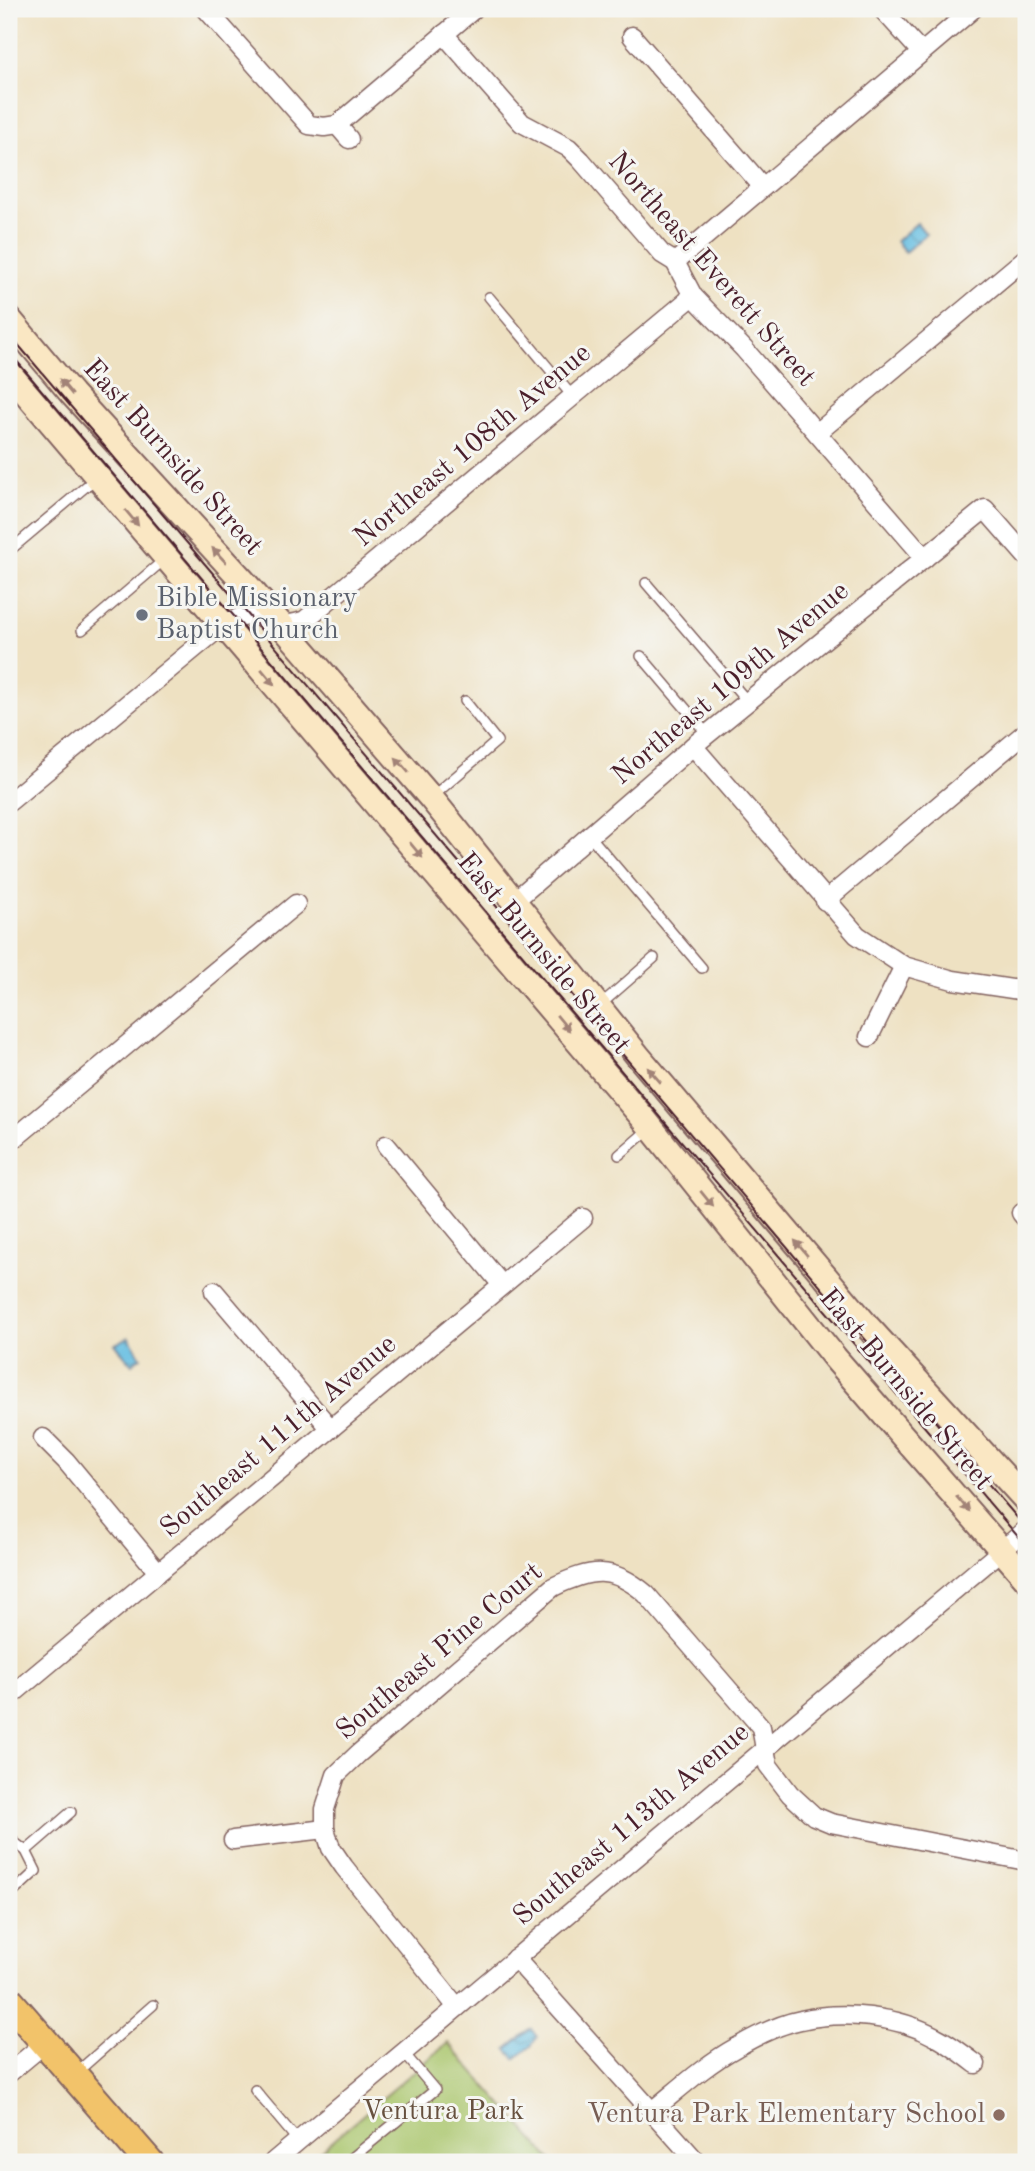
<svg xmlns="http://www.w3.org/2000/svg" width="1035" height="2171" viewBox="0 0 1035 2171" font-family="'Old Standard TT',serif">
	<defs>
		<pattern id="water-waves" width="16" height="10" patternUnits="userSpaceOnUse" patternTransform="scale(1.75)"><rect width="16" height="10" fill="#64bde1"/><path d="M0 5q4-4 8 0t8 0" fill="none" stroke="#5499b7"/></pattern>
	</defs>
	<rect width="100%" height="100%" fill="#f6f6f2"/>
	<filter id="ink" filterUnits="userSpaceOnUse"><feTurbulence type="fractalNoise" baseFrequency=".0143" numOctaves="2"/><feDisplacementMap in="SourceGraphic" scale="14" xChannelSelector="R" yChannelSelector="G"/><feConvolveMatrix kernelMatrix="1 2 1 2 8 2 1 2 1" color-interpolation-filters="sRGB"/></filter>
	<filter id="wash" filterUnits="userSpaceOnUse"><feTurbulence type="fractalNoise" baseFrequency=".00686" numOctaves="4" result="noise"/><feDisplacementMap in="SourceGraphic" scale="28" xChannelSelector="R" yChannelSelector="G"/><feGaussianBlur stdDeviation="1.57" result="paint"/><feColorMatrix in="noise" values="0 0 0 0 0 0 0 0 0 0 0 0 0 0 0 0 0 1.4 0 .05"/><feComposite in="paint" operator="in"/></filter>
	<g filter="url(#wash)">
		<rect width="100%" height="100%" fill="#eee1c2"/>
		<polygon fill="#aac66d" stroke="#7a724c" stroke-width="2" points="448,2043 553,2162 307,2162"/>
		<g fill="url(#water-waves)" stroke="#576e86" stroke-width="2">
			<polygon points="917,223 926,234 905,252 896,241"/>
			<polygon points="129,1337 141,1357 132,1364 115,1344"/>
			<polygon points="531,2029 537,2037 531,2046 515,2059 507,2049"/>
		</g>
	</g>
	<g filter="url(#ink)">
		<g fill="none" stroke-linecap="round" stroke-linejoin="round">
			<g stroke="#836360" stroke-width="12">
				<g id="lane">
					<polyline points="489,297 573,397"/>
					<polyline points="9,551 96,478"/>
					<polyline points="646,583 748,702"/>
					<polyline points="82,630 165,559"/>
					<polyline points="641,656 708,735"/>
					<polyline points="432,797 497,741 465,701"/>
					<polyline points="590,836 702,968"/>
					<polyline points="599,1006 654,958"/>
					<polyline points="619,1155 649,1129"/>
					<polyline points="9,1843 14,1842 26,1851 71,1812"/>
					<polyline points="9,1896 36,1871 26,1851"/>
					<polyline points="77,2072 153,2005"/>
					<polyline points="255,2090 298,2141"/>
					<polyline points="347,2162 435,2090 403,2052"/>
				</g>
			</g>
			<g stroke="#836360" stroke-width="21">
				<g id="street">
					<polyline points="206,9 309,125 324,127 337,125 474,9"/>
					<polyline points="882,9 921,52"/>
					<polyline points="444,34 522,123 569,148 581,160 662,254 675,262 693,296 744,349 925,558"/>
					<polyline points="632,36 763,187"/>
					<polyline points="337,125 349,139"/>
					<polyline points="675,262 973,9"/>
					<polyline points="817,433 1026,258"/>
					<polyline points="693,746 857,935 904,966 953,980 1026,991"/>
					<path d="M 9,802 L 224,624 C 232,620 241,616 251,616 C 273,617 280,630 305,620 L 693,296"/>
					<polyline points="825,901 1026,732"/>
					<polyline points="513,902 693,746 985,509 1026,556"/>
					<polyline points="869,1037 904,966"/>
					<polyline points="9,1143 296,904"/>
					<polyline points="386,1145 502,1285"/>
					<polyline points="1021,1213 1026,1219"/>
					<polyline points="214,1291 330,1428"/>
					<polyline points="43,1438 66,1461 158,1572"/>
					<polyline points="9,1697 583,1218"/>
					<polyline points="233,1840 325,1829"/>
					<polyline points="515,1958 697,2162"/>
					<path d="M 457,2007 L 344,1867 L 331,1848 L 325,1829 L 325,1809 L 336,1775 L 358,1754 L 553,1587 C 591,1569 612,1565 646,1594 L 761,1727 L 768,1765 L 790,1794 L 814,1816 L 831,1823 L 1026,1861"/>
					<polyline points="9,2073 45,2043"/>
					<path d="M 652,2111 C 679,2089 706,2064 737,2047 C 756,2036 780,2024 801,2020 C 843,2010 898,2016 936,2037 C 950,2044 963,2054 976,2064"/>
					<polyline points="273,2162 1026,1530"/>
				</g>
			</g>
			<g stroke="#836360" stroke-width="28">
				<g id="secondary">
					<polyline points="9,319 72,394 245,583 431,798 638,1056 867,1326 1026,1500"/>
					<polyline points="9,373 644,1119 835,1358 1026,1578"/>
				</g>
			</g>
			<g stroke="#836360" stroke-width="32">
				<polyline id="primary" points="9,2001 149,2162"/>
			</g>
			<use href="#lane" stroke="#fff" stroke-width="9"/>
			<use href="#street" stroke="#fff" stroke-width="18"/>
			<use href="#secondary" stroke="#fae7c3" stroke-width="24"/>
			<use href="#primary" stroke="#f2c36a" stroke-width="28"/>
			<g stroke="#4a1f2b" stroke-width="2">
				<polyline points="9,334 1026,1528"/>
				<polyline points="9,352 1026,1546"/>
			</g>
		</g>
		<defs><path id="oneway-solid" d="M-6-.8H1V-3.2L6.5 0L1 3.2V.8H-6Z" transform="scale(1.75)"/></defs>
		<g fill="#a28377">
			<use href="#oneway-solid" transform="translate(66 387) rotate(-130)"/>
			<use href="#oneway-solid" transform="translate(132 518) rotate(50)"/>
			<use href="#oneway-solid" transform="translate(219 555) rotate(-133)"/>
			<use href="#oneway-solid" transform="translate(268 677) rotate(50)"/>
			<use href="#oneway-solid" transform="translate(402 765) rotate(-131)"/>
			<use href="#oneway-solid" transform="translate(416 850) rotate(50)"/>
			<use href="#oneway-solid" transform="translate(563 1023) rotate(50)"/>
			<use href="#oneway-solid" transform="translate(654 1075) rotate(-131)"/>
			<use href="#oneway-solid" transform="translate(707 1199) rotate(51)"/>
			<use href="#oneway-solid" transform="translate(801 1248) rotate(-130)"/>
			<use href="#oneway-solid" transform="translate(963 1504) rotate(49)"/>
		</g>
	</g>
	<circle fill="#6b7280" stroke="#f6f6f2" stroke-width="2.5" cx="142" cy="615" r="7"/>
	<circle fill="#8d6e63" stroke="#f6f6f2" stroke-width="2.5" cx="999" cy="2115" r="7"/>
	<g text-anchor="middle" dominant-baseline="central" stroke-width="6" stroke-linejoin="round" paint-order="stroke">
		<g font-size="28" fill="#4a1f2b" stroke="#f6f6f2">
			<text transform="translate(711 270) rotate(49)">Northeast Everett Street</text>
			<text transform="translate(473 446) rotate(-40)">Northeast 108th Avenue</text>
			<text transform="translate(172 458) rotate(48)">East Burnside Street</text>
			<text transform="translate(731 684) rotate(-40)">Northeast 109th Avenue</text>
			<text transform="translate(543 954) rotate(50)">East Burnside Street</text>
			<text transform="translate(905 1390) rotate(50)">East Burnside Street</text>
			<text transform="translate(279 1437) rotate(-40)">Southeast 111th Avenue</text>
			<text transform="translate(440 1652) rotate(-40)">Southeast Pine Court</text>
			<text transform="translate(632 1825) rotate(-40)">Southeast 113th Avenue</text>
		</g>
		<g font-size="28" fill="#5b616d" stroke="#f6f6f2" text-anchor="start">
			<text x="156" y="599">Bible Missionary<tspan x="156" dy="32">Baptist Church</tspan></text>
		</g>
		<g font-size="28" fill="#67513f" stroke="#f6f6f2">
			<text x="443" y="2112">Ventura Park</text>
		</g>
		<g font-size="28" fill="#785e54" stroke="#f6f6f2" text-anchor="end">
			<text x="985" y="2115">Ventura Park Elementary School</text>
		</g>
	</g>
	<rect width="1035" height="2171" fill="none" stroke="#f6f6f2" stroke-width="35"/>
</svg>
